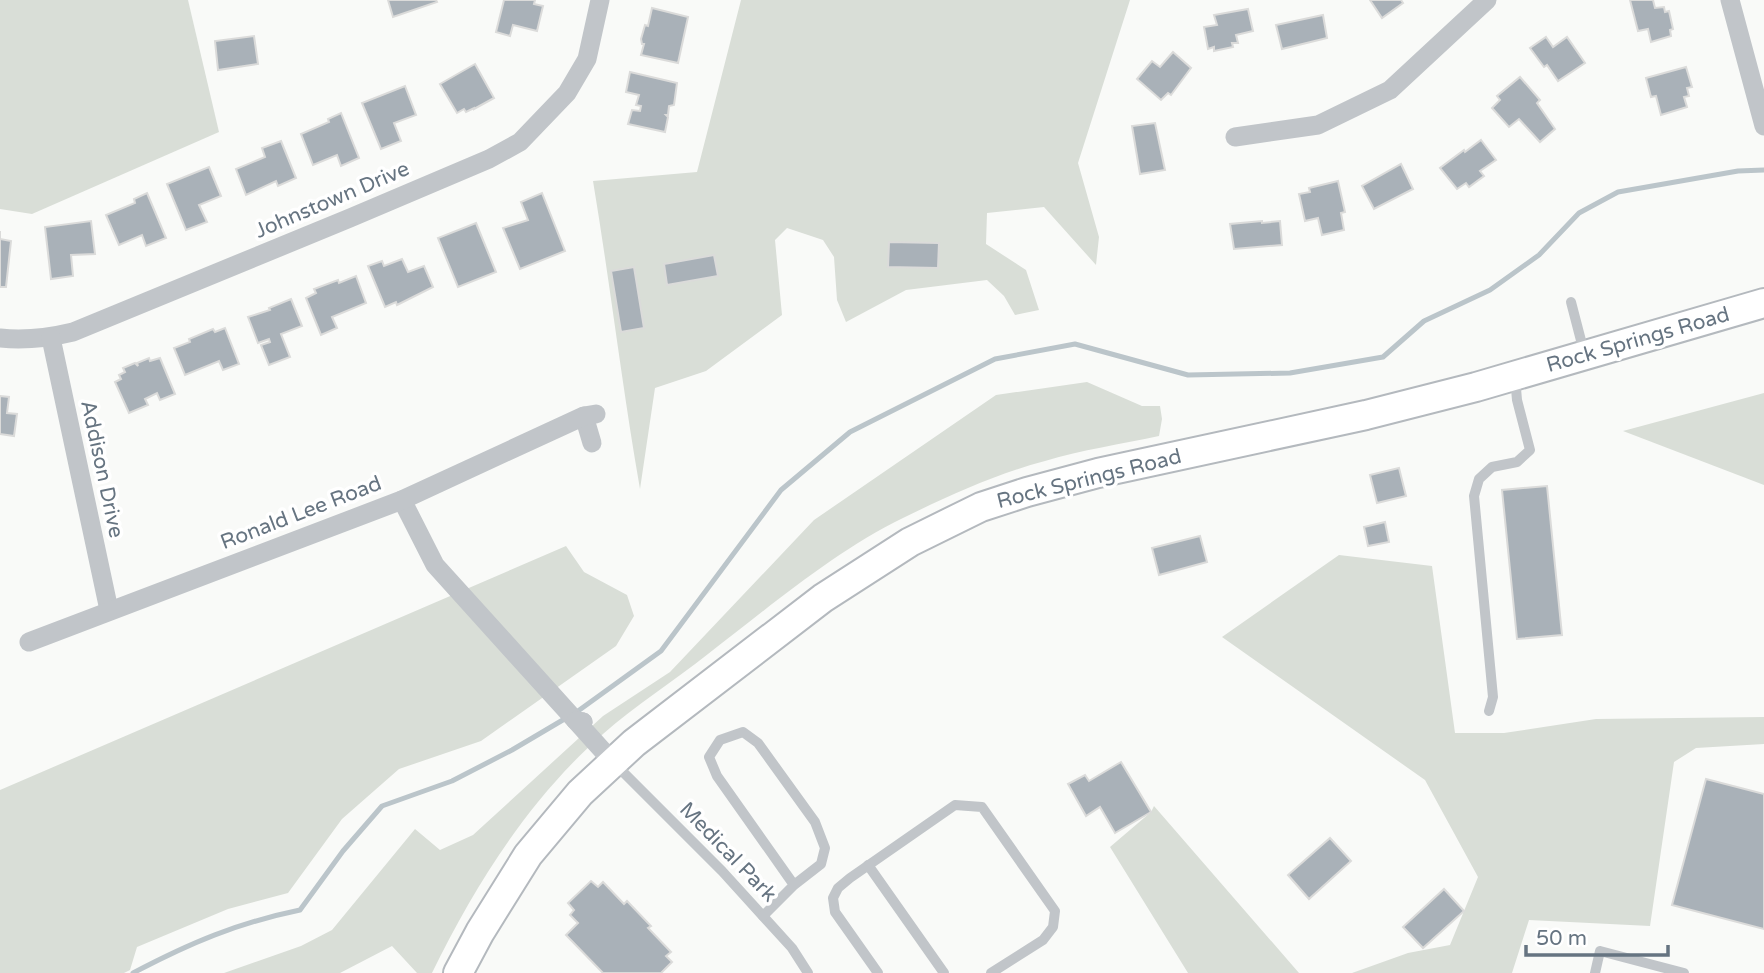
<svg xmlns="http://www.w3.org/2000/svg" width="1764" height="973" viewBox="0 0 1764 973" font-family="'Varela Round',sans-serif">
	<rect width="100%" height="100%" fill="#f9faf8"/>
	<g fill="#d9ded7">
		<polygon points="0,0 188,0 219,132 32,214 0,209"/>
		<path d="M 741,0 L 1130,0 L 1078,163 L 1099,237 L 1096,265 L 1044,207 L 987,213 L 986,244 L 1026,270 L 1039,310 L 1015,315 L 1004,296 L 987,280 L 906,290 L 846,322 L 837,300 L 834,257 L 823,240 L 787,228 L 775,240 L 782,315 L 706,371 L 655,388 L 640,489 C 622,386 610,283 593,181 L 697,172 Z"/>
		<path d="M 1087,382 L 1142,406 L 1160,406 L 1162,419 L 1159,436 C 1121,444 1082,450 1045,461 C 996,474 948,496 903,518 C 835,551 768,608 708,654 C 674,681 636,705 603,734 C 529,799 475,885 432,973 L 417,973 L 392,946 L 340,973 L 224,973 L 301,946 L 332,930 L 415,829 L 440,850 L 473,835 L 603,716 L 670,672 L 814,520 L 996,395 Z"/>
		<polygon points="1764,393 1764,485 1623,431"/>
		<polygon points="566,546 584,572 627,595 634,616 616,646 481,741 399,769 342,819 288,893 228,909 137,947 130,970 124,973 0,973 0,790"/>
		<polygon points="1339,555 1432,566 1455,733 1504,733 1596,719 1764,717 1764,744 1696,748 1674,762 1650,926 1529,920 1512,973 1352,973 1408,953 1450,945 1478,877 1425,780 1222,637"/>
		<polygon points="1154,806 1299,973 1188,973 1110,847 1151,812"/>
	</g>
	<g fill="none" stroke-linecap="round" stroke-linejoin="round">
		<path stroke="#bbc5ca" stroke-width="5" d="M 133,973 C 190,943 237,923 300,910 L 343,851 L 382,806 L 452,781 L 512,750 L 578,711 L 661,651 L 781,490 L 850,432 L 995,359 L 1075,344 L 1188,375 L 1290,373 L 1383,357 L 1424,321 L 1490,290 L 1539,255 L 1579,213 L 1618,192 L 1738,171 L 1764,170"/>
	</g>
	<g fill="#a9b1b8" stroke="#dbdbda" stroke-width="2">
		<polygon points="388,0 436,0 437,2 393,17"/>
		<polygon points="504,0 535,0 534,4 543,6 537,31 513,25 510,36 496,32"/>
		<polygon points="1370,0 1401,0 1403,3 1382,18"/>
		<polygon points="1630,0 1653,0 1655,8 1664,7 1665,12 1669,11 1673,29 1670,30 1671,36 1651,42 1648,29 1638,31"/>
		<polygon points="652,8 688,17 678,63 641,55 644,44 642,44 641,39 645,25 648,26"/>
		<polygon points="1248,9 1253,31 1236,35 1238,43 1232,43 1233,47 1214,51 1214,47 1208,49 1204,27 1217,25 1214,15"/>
		<polygon points="1323,15 1327,38 1282,49 1276,25"/>
		<polygon points="254,36 258,64 218,70 215,41"/>
		<polygon points="1546,37 1553,47 1567,37 1585,63 1558,81 1547,65 1544,67 1530,48"/>
		<polygon points="1173,52 1191,68 1171,95 1168,93 1161,100 1137,79 1152,61 1160,67"/>
		<polygon points="475,64 494,98 474,109 474,108 466,112 464,109 457,113 440,84"/>
		<polygon points="1686,67 1692,87 1687,88 1689,96 1684,97 1687,107 1661,115 1656,96 1651,97 1646,78"/>
		<polygon points="630,72 677,83 674,105 669,106 668,115 666,115 668,117 665,132 628,124 632,110 640,111 641,106 636,105 639,95 626,92"/>
		<polygon points="1520,77 1540,100 1537,103 1555,129 1540,142 1519,119 1509,127 1492,108 1500,100 1497,96"/>
		<polygon points="405,86 416,115 394,123 401,141 381,149 362,103"/>
		<polygon points="341,113 359,158 341,166 337,155 313,165 301,134 329,122 328,119"/>
		<polygon points="1155,123 1165,170 1140,174 1132,126"/>
		<polygon points="1481,140 1496,160 1480,171 1484,176 1469,187 1466,183 1457,189 1440,168 1464,150 1465,152"/>
		<polygon points="281,141 296,178 278,186 276,181 246,195 236,169 265,157 262,148"/>
		<polygon points="1401,164 1413,189 1374,209 1362,186"/>
		<polygon points="209,167 221,196 199,205 207,222 186,230 167,184"/>
		<polygon points="1338,181 1345,212 1341,213 1344,230 1322,235 1318,218 1305,221 1299,194 1310,192 1309,188"/>
		<polygon points="147,193 166,238 146,246 142,235 119,245 106,215 135,203 134,199"/>
		<polygon points="542,193 565,251 520,269 503,228 528,220 521,202"/>
		<polygon points="91,221 95,254 71,255 73,276 51,279 45,227"/>
		<polygon points="1262,221 1262,223 1280,221 1282,245 1234,249 1230,224"/>
		<polygon points="476,223 496,272 458,287 438,238"/>
		<polygon points="0,231 0,239 11,241 6,287 0,287"/>
		<polygon points="889,242 939,243 938,268 888,267"/>
		<polygon points="714,255 718,276 667,285 664,264"/>
		<polygon points="402,259 408,272 424,266 433,287 397,305 396,302 385,307 368,266 382,261 384,266"/>
		<polygon points="634,267 644,328 621,332 611,271"/>
		<polygon points="356,276 366,303 332,317 337,328 321,335 306,298 316,293 314,289 338,280 339,283"/>
		<polygon points="291,299 302,326 281,334 290,357 269,365 261,345 270,342 269,339 258,343 248,317 270,310 269,308"/>
		<polygon points="225,328 239,364 223,370 219,361 185,375 174,348 190,342 189,339 213,329 215,332"/>
		<polygon points="149,358 150,361 160,358 175,394 160,400 157,393 145,399 148,405 129,413 115,382 121,379 119,375 125,372 123,368 135,363 138,366 137,363"/>
		<polygon points="0,396 9,397 7,413 17,414 14,436 0,434"/>
		<polygon points="1399,468 1406,496 1377,503 1370,475"/>
		<polygon points="1547,486 1562,635 1517,639 1502,490"/>
		<polygon points="1385,522 1389,542 1368,546 1364,527"/>
		<polygon points="1200,536 1207,562 1159,575 1152,548"/>
		<polygon points="1121,762 1151,812 1115,833 1100,807 1086,816 1068,784 1085,775 1089,781"/>
		<polygon points="1706,779 1764,794 1764,929 1672,905"/>
		<polygon points="1330,838 1351,861 1309,899 1288,875"/>
		<polygon points="591,881 598,887 603,882 624,904 627,901 651,926 648,928 671,952 666,956 672,962 661,973 603,973 566,935 578,923 570,915 574,910 568,903"/>
		<polygon points="1444,889 1464,911 1423,948 1403,927"/>
	</g>
	<g fill="none" stroke-linecap="round" stroke-linejoin="round">
		<g stroke="#b4b9be" stroke-width="32">
			<polyline id="secondary" points="458,973 480,932 528,855 580,793 634,743 823,598 910,542 981,507 1027,492 1098,473 1366,415 1476,387 1764,303"/>
		</g>
		<g stroke="#c1c5c9" stroke-width="10">
			<polyline points="1571,302 1584,352"/>
			<polyline points="1489,711 1493,697 1474,496 1479,479 1492,467 1517,462 1530,450 1517,400 1515,377"/>
			<polyline points="614,763 722,871 792,948 808,973"/>
			<polyline points="868,865 944,973"/>
			<polyline points="763,916 794,885 821,864 825,848 815,822 758,743 743,732 720,740 709,757 717,776 794,885"/>
			<polyline points="878,973 835,912 833,898 838,888 850,878 955,805 982,807 1055,911 1053,927 1043,940 991,973"/>
			<polyline points="1595,973 1600,951 1684,973"/>
		</g>
		<g stroke="#c1c5c9" stroke-width="19">
			<polyline points="1730,0 1764,126"/>
			<polyline points="1235,137 1318,125 1390,90 1487,0"/>
			<path d="M 0,338 C 26,341 48,338 73,332 L 350,218 L 489,159 L 520,142 L 567,93 L 587,59 L 600,0"/>
			<polyline points="51,338 109,610"/>
			<polyline points="584,416 592,443"/>
			<polyline points="402,500 435,565 576,721 583,722"/>
			<polyline points="29,642 402,500 584,416 596,414"/>
			<polyline points="583,722 576,721 613,762"/>
		</g>
		<use href="#secondary" stroke="#fff" stroke-width="28"/>
	</g>
	<g text-anchor="middle" dominant-baseline="central" stroke-width="7" stroke-linejoin="round" paint-order="stroke">
		<g font-size="21" fill="#667481" stroke="#fff">
			<text transform="translate(332 200) rotate(-23)">Johnstown Drive</text>
			<text transform="translate(1638 340) rotate(-16)">Rock Springs Road</text>
			<text transform="translate(102 469) rotate(78)">Addison Drive</text>
			<text transform="translate(1089 479) rotate(-14)">Rock Springs Road</text>
			<text transform="translate(301 513) rotate(-21)">Ronald Lee Road</text>
			<text transform="translate(728 852) rotate(46)">Medical Park</text>
		</g>
	</g>
	<path d="M1526 945v10h142v-10" fill="none" stroke="#667481" stroke-width="3.5"/>
	<text x="1536" y="945" font-size="21" fill="#667481" stroke="#ffffff" stroke-width="5" paint-order="stroke">50 m</text>
</svg>
